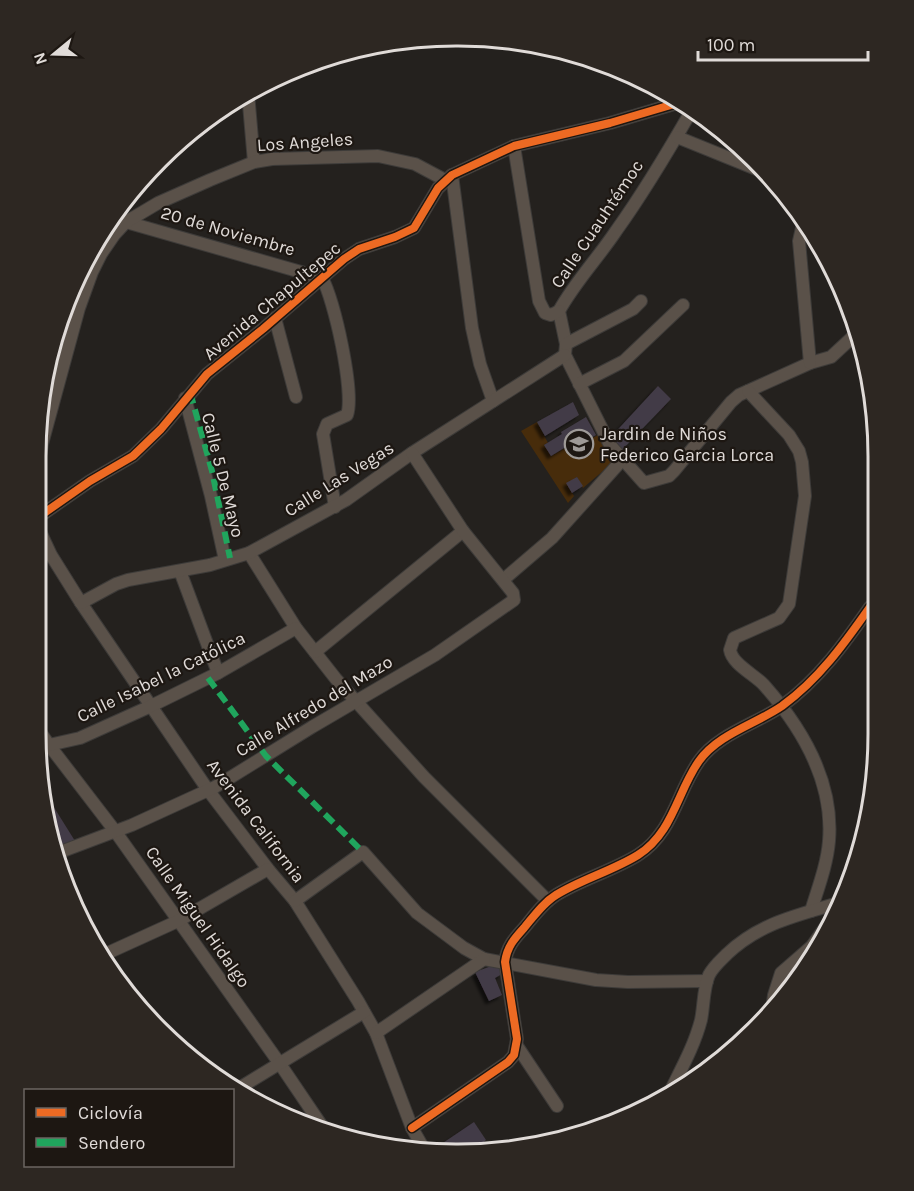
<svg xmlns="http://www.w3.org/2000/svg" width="914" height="1191" viewBox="0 0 914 1191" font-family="Karla,sans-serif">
	<defs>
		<filter id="shadow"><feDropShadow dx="-3.5" dy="3.5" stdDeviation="1.5" flood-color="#0009"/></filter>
	</defs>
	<rect width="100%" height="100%" fill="#24211e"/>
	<polygon fill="#472c0b" points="537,422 548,443 544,445 551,456 569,446 572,449 600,434 613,458 610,465 583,488 577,477 567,484 574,496 568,503 521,431"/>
	<g fill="#433b47" filter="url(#shadow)">
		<polygon points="658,386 671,399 620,452 610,438"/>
		<polygon points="573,402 579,415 545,436 537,422"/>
		<polygon points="586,417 596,435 571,449 569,445 551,456 544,445 562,434 561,432"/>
		<polygon points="577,477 583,486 572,493 566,483"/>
		<polygon points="50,801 75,841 53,849 45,804"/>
		<polygon points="497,964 502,974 495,978 502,995 489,1001 475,972"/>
		<polygon points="474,1122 486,1140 471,1153 457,1155 442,1153 437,1147"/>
	</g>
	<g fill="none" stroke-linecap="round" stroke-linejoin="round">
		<g stroke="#3d3b39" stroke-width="14">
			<g id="street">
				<polyline points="248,93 254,162"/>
				<path d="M 693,108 C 669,150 644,192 616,231 C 598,258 575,282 559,311 L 566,344 L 565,355 L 610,445 L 644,483 L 669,476 L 674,471 L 731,402 L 739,395 L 810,363 L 831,357 L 858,332"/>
				<polyline points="677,137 766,173"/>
				<polyline points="514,146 539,301 545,313 551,315 559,311"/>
				<polyline points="452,175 472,328 480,364 493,401"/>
				<polyline points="804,219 799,241 810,363"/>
				<path d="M 126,222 L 322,278 C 334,298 355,393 347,415 L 327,424 L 323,434 L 335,507"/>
				<polyline points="275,318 296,397"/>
				<polyline points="566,344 633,309 641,301"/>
				<polyline points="579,384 624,361 683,305"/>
				<path d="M 748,391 L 789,435 L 799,451 L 802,462 L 805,496 L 789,604 L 779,618 L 734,638 L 730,650 C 732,664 755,675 764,685 C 802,728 834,781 829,841 C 827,865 818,888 811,911"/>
				<polyline points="185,398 211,496 225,560"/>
				<polyline points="37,478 42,444 79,308 92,272 101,254 114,235 126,222 158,203 210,180 254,162 272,159 378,156 415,164 445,180"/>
				<polyline points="37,518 90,481 133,456 161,429 207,374 263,329 344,259 359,249 395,237 414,228 438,188 452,175 514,146 610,123 681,102"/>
				<polyline points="37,525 51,555 81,603 151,706 208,790 268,869 295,901 358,1001 376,1033 412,1128 425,1151"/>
				<polyline points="249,553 296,628 336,679 424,777 548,901"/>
				<polyline points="180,571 218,673"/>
				<polyline points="503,580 552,538 622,460"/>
				<polyline points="81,603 116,584 128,580 210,565 249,553 346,500 412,453 565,355"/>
				<polyline points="315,652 463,531"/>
				<polyline points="36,726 49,745 115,831 280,1064 326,1132"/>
				<polyline points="38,751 49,745 80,738 151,706 218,673 296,628"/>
				<polyline points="55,854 132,825 215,787 312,727 435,655 514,600 513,593 463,531 412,453"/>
				<polyline points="295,901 363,852 417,913 464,948 484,959 596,980 628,982 707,981"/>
				<polyline points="101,956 178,921 268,869"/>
				<polyline points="772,1010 774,995 781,973 812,946 838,909"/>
				<polyline points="376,1033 484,959"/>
				<polyline points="517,1046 557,1106"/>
				<polyline points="236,1090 364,1012"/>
				<path d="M 668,1096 C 680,1071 694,1047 701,1020 C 704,1006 703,989 709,975 C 713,967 720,961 727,954 C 761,922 799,915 842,902"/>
				<path d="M 412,1128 L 508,1062 L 514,1055 L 517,1039 L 505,962 C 507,947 514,939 524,928 C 534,916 543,903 556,895 C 582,879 612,871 638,855 C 673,833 677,792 699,761 C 718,734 756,724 782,706 C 819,679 844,644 870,607"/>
			</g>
		</g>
		<use href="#street" stroke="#5a5149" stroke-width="12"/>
		<g stroke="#20a55d" stroke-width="6" stroke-dasharray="12 6" stroke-linecap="butt">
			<polyline points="190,392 212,471 230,558"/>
			<polyline points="208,678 266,756 363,852"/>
		</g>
		<g stroke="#1d1712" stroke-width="11">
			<g id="cycleway">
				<polyline points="37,518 90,481 133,456 161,429 207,374 263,329 344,259 359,249 395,237 414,228 438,188 452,175 514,146 610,123 681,102"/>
				<path d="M 412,1128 L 508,1062 L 514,1055 L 517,1039 L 505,962 C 507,947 514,939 524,928 C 534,916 543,903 556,895 C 582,879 612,871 638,855 C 673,833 677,792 699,761 C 718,734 756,724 782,706 C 819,679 844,644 870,607"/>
			</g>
		</g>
		<use href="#cycleway" stroke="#ed6a23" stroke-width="8"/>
	</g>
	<defs>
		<g id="school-ring" transform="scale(1.5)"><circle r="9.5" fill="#1d1712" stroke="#9e9a97" stroke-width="1.5"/><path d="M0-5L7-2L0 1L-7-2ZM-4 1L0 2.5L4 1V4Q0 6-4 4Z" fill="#9e9a97"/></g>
	</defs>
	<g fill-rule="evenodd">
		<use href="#school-ring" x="579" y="444"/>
	</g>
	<g text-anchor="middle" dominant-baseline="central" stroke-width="4.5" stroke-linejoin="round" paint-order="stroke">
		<g font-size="18" fill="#e0dbd8" stroke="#1d1712">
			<text transform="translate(305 142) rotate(-4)">Los Angeles</text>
			<text transform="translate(597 224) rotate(-56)">Calle Cuauhtémoc</text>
			<text transform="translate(228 231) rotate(16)">20 de Noviembre</text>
			<text transform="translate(272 301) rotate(-40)">Avenida Chapultepec</text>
			<text transform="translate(223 475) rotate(76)">Calle 5 De Mayo</text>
			<text transform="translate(339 479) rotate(-32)">Calle Las Vegas</text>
			<text transform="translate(161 677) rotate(-26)">Calle Isabel la Católica</text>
			<text transform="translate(314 706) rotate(-31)">Calle Alfredo del Mazo</text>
			<text transform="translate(256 821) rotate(53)">Avenida California</text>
			<text transform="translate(198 917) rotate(55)">Calle Miguel Hidalgo</text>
		</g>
		<g font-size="18" fill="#e0dbd8" stroke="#1d1712" text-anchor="start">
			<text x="600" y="434">Jardin de Niños<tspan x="600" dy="21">Federico Garcia Lorca</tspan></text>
		</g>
	</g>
	<path d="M0 0H914V1191H0ZM456 46H458A410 410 0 0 1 868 456V734A410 410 0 0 1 458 1144H456A410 410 0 0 1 46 734V456A410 410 0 0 1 456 46Z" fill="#2d2722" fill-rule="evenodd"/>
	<path fill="none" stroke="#e0dbd8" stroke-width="3" d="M456 46H458A410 410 0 0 1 868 456V734A410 410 0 0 1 458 1144H456A410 410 0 0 1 46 734V456A410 410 0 0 1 456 46Z"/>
	<rect x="24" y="1089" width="210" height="78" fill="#1d1712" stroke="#6b6561" stroke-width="1.5"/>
	<rect x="36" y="1108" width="30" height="9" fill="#ed6a23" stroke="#6b6561" stroke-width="1.5"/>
	<text x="78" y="1119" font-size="18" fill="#e0dbd8">Ciclovía</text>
	<rect x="36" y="1138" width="30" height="9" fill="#20a55d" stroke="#6b6561" stroke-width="1.5"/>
	<text x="78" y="1149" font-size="18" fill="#e0dbd8">Sendero</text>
	<g transform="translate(54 54) rotate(251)" stroke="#1d1712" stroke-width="4.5" paint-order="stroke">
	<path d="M0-4.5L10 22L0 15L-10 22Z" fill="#e0dbd8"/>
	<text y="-9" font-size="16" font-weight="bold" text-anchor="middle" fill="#e0dbd8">N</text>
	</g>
	<path d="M698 51v9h170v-9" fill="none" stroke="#e0dbd8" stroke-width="3"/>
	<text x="707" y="51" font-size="18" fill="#e0dbd8" stroke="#1d1712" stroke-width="4.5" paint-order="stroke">100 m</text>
</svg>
